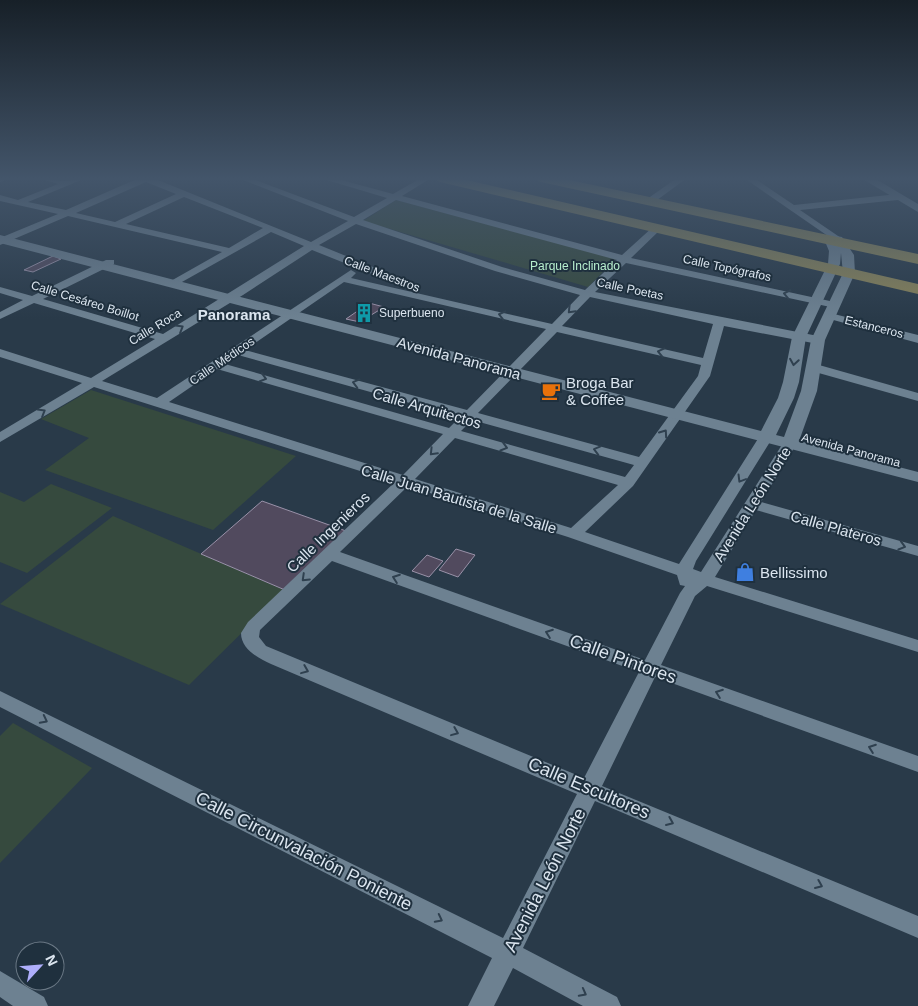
<svg xmlns="http://www.w3.org/2000/svg" width="918" height="1006" viewBox="0 0 918 1006" font-family="Arial,sans-serif">
	<rect width="100%" height="100%" fill="#293a49"/>
	<g fill="#364a3e">
		<polygon points="396,200 616,259 588,287 363,221"/>
		<polygon points="91,390 296,456 213,530 45,470 89,438 41,419"/>
		<polygon points="51,484 112,508 27,573 0,562 0,492 24,502"/>
		<polygon points="113,516 285,590 189,685 0,604"/>
		<polygon points="13,723 92,768 0,863 0,736"/>
	</g>
	<g fill="#514a5e" stroke="#9991a8">
		<polygon points="53,256 61,259 33,272 24,270"/>
		<polygon points="369,303 384,307 360,322 346,319"/>
		<polygon points="262,501 346,531 285,590 201,554"/>
		<polygon points="456,549 475,555 458,577 439,570"/>
		<polygon points="427,555 443,561 429,577 412,571"/>
	</g>
	<g fill="none" stroke-linecap="round" stroke-linejoin="round">
		<g fill="#6d8191" fill-rule="evenodd">
			<polygon points="0,178 10,178 0,182"/>
			<path d="M 39,178 C 48,178 56,181 65,181 C 71,181 79,178 86,178 L 28,202 L 66,210 L 139,178 L 153,178 L 311,242 L 348,221 L 238,178 L 250,178 L 354,217 L 387,198 L 320,178 L 334,178 L 393,194 L 421,178 L 431,178 L 402,196 L 622,255 L 654,226 L 660,226 L 660,230 L 631,258 L 839,303 L 840,305 L 835,308 L 626,263 L 595,292 L 818,336 L 824,340 L 818,344 L 724,326 L 710,376 L 633,486 L 585,532 L 679,564 L 761,434 L 771,434 L 773,437 L 696,561 L 693,569 L 701,572 L 785,440 L 795,440 L 797,443 L 761,502 L 918,546 L 918,556 L 756,510 L 715,577 L 918,640 L 918,652 L 707,586 L 695,596 L 661,665 L 918,756 L 918,772 L 655,677 L 602,786 L 918,916 L 918,938 L 595,801 L 523,948 L 617,997 L 621,1006 L 583,1006 L 513,968 L 494,1006 L 468,1006 L 492,958 L 0,707 L 0,691 L 503,938 L 577,794 L 271,664 C 258,658 241,649 241,633 L 248,622 L 395,482 L 94,387 L 0,442 L 0,432 L 82,383 L 0,357 L 0,349 L 91,378 L 155,339 L 34,303 L 0,319 L 0,312 L 23,300 L 0,293 L 0,287 L 32,296 L 106,260 L 114,260 L 114,264 L 43,299 L 163,334 L 304,246 L 271,232 L 173,287 L 169,286 L 168,284 L 169,282 L 222,252 L 68,216 L 0,245 L 0,238 L 58,214 L 0,201 L 0,195 L 18,200 L 58,184 ZM 146,182 L 176,194 L 115,222 L 76,213 ZM 184,197 L 263,228 L 229,248 L 126,224 ZM 396,200 L 617,260 L 585,290 L 502,267 L 363,220 ZM 356,224 L 495,271 L 580,295 L 552,324 L 351,278 L 356,273 L 351,270 L 157,398 L 102,381 L 243,295 L 312,250 L 407,288 L 415,288 L 416,286 L 415,284 L 319,245 ZM 344,282 L 546,329 L 467,410 L 245,350 ZM 590,297 L 713,324 L 703,358 L 562,326 ZM 557,332 L 701,365 L 698,376 L 639,457 L 478,413 ZM 238,355 L 460,417 L 449,428 L 225,364 ZM 217,369 L 443,434 L 403,475 L 169,402 ZM 472,420 L 634,465 L 625,477 L 461,431 ZM 455,438 L 618,485 L 571,528 L 415,479 ZM 408,486 L 568,537 L 677,575 L 680,585 L 685,586 L 680,593 L 645,660 L 340,552 ZM 332,561 L 639,672 L 584,778 L 266,646 L 259,637 L 260,630 Z"/>
			<polygon points="677,178 687,178 653,203 647,203 647,199"/>
			<polygon points="744,178 754,178 794,205 898,194 902,197 898,200 800,210 841,238 841,242 838,243"/>
			<polygon points="830,313 918,335 918,343 826,318 824,316"/>
			<polygon points="812,363 918,393 918,401 808,370 806,367"/>
			<polygon points="0,971 44,997 48,1006 13,1006 0,997"/>
		</g>
		<g fill="#6d8191" fill-rule="evenodd">
			<polygon points="861,178 874,178 918,204 918,212"/>
			<path d="M 0,235 L 761,431 L 778,398 L 783,382 L 792,337 L 828,264 L 829,251 L 824,239 L 830,235 L 842,237 L 854,255 L 855,273 L 825,340 L 817,391 L 799,441 L 918,472 L 918,482 L 0,243 ZM 841,253 L 843,273 L 811,340 L 801,391 L 784,437 L 776,435 L 794,398 L 799,382 L 806,337 L 840,264 Z"/>
		</g>
		<g fill="#87825a" fill-rule="evenodd">
			<polygon points="433,178 458,178 918,284 918,294 440,182"/>
			<polygon points="534,178 560,178 918,254 918,264 541,182"/>
		</g>
	</g>
	<defs><path id="oneway-chevron" d="M-2-3.5L2.5 0L-2 3.5" fill="none" stroke-width="1.6" stroke-linecap="round" stroke-linejoin="round" transform="scale(1.25)"/></defs>
	<g stroke="#2f404f">
		<use href="#oneway-chevron" transform="translate(787 294) rotate(-168)"/>
		<use href="#oneway-chevron" transform="translate(571 310) rotate(134)"/>
		<use href="#oneway-chevron" transform="translate(502 315) rotate(-166)"/>
		<use href="#oneway-chevron" transform="translate(180 328) rotate(-31)"/>
		<use href="#oneway-chevron" transform="translate(661 352) rotate(-167)"/>
		<use href="#oneway-chevron" transform="translate(794 362) rotate(99)"/>
		<use href="#oneway-chevron" transform="translate(263 378) rotate(16)"/>
		<use href="#oneway-chevron" transform="translate(356 383) rotate(-165)"/>
		<use href="#oneway-chevron" transform="translate(42 412) rotate(-31)"/>
		<use href="#oneway-chevron" transform="translate(664 433) rotate(-55)"/>
		<use href="#oneway-chevron" transform="translate(504 447) rotate(16)"/>
		<use href="#oneway-chevron" transform="translate(597 450) rotate(-165)"/>
		<use href="#oneway-chevron" transform="translate(433 452) rotate(134)"/>
		<use href="#oneway-chevron" transform="translate(741 479) rotate(121)"/>
		<use href="#oneway-chevron" transform="translate(902 546) rotate(16)"/>
		<use href="#oneway-chevron" transform="translate(305 578) rotate(136)"/>
		<use href="#oneway-chevron" transform="translate(396 578) rotate(-160)"/>
		<use href="#oneway-chevron" transform="translate(549 633) rotate(-160)"/>
		<use href="#oneway-chevron" transform="translate(305 670) rotate(22)"/>
		<use href="#oneway-chevron" transform="translate(719 693) rotate(-160)"/>
		<use href="#oneway-chevron" transform="translate(44 720) rotate(27)"/>
		<use href="#oneway-chevron" transform="translate(455 732) rotate(22)"/>
		<use href="#oneway-chevron" transform="translate(872 748) rotate(-160)"/>
		<use href="#oneway-chevron" transform="translate(670 822) rotate(23)"/>
		<use href="#oneway-chevron" transform="translate(819 885) rotate(23)"/>
		<use href="#oneway-chevron" transform="translate(439 919) rotate(27)"/>
		<use href="#oneway-chevron" transform="translate(583 993) rotate(28)"/>
	</g>
	<linearGradient id="sky" x2="0" y2="1"><stop stop-color="#172028"/><stop offset="0.56" stop-color="#43556a"/><stop offset="1" stop-color="#43556a" stop-opacity="0"/></linearGradient>
	<rect width="918" height="319" fill="url(#sky)"/>
	<defs>
		<g id="building-bare" transform="scale(1.5)"><path d="M-4-6H4V6H1V3H-1V6H-4ZM-2.5-4.3h1.7v1.8h-1.7ZM.8-4.3h1.7v1.8H.8ZM-2.5-1h1.7V.8h-1.7ZM.8-1h1.7V.8H.8Z" fill="#0f9aa8" stroke="#1f303e" stroke-width="2.5" paint-order="stroke"/></g>
		<g id="cafe-bare" transform="scale(1.5)"><path d="M-5.5-4.5H6V0H3Q3 3.5 0 3.5H-2.5Q-5.5 3.5-5.5 0ZM3-3.2v2h1.7v-2ZM-6 4.5H4V6H-6Z" fill="#e8710a" stroke="#1f303e" stroke-width="2.5" paint-order="stroke"/></g>
		<g id="shop-bare" transform="scale(1.5)"><path d="M-5-2.5h2.3a2.7 3.5 0 0 1 5.4 0H5L5.5 6h-11ZM-1.5-2.5h3a1.5 2.3 0 0 0-3 0Z" fill="#3f7fe0" stroke="#1f303e" stroke-width="2.5" paint-order="stroke"/></g>
	</defs>
	<g fill-rule="evenodd">
		<use href="#building-bare" x="364" y="313"/>
		<use href="#cafe-bare" x="551" y="391"/>
		<use href="#shop-bare" x="745" y="572"/>
	</g>
	<g text-anchor="middle" dominant-baseline="central" stroke-width="4" stroke-linejoin="round" paint-order="stroke">
		<g font-size="12" fill="#b7eece" stroke="#1f303e">
			<text x="575" y="266">Parque Inclinado</text>
		</g>
		<g font-size="12" fill="#dbe5ef" stroke="#1f303e">
			<text transform="translate(727 268) rotate(12)">Calle Topógrafos</text>
			<text transform="translate(382 274) rotate(21)">Calle Maestros</text>
			<text transform="translate(630 289) rotate(12)">Calle Poetas</text>
			<text transform="translate(85 301) rotate(17)">Calle Cesáreo Boillot</text>
			<text transform="translate(155 327) rotate(-31)">Calle Roca</text>
			<text transform="translate(874 327) rotate(14)">Estanceros</text>
			<text transform="translate(222 361) rotate(-34)">Calle Médicos</text>
			<text transform="translate(851 450) rotate(15)">Avenida Panorama</text>
		</g>
		<g font-size="12" fill="#dbe5ef" stroke="#1f303e" text-anchor="start">
			<text x="379" y="313">Superbueno</text>
		</g>
		<g font-size="15" font-weight="bold" fill="#dbe5ef" stroke="#1f303e">
			<text x="234" y="314">Panorama</text>
		</g>
		<g font-size="15" fill="#dbe5ef" stroke="#1f303e">
			<text transform="translate(459 358) rotate(15)">Avenida Panorama</text>
			<text transform="translate(427 408) rotate(16)">Calle Arquitectos</text>
			<text transform="translate(459 499) rotate(17)">Calle Juan Bautista de la Salle</text>
			<text transform="translate(752 504) rotate(-58)">Avenida León Norte</text>
			<text transform="translate(836 528) rotate(16)">Calle Plateros</text>
			<text transform="translate(328 532) rotate(-44)">Calle Ingenieros</text>
		</g>
		<g font-size="15" fill="#dbe5ef" stroke="#1f303e" text-anchor="start">
			<text x="566" y="382">Broga Bar<tspan x="566" dy="17">&amp; Coffee</tspan></text>
			<text x="760" y="572">Bellissimo</text>
		</g>
		<g font-size="18" fill="#dbe5ef" stroke="#1f303e">
			<text transform="translate(623 659) rotate(20)">Calle Pintores</text>
			<text transform="translate(589 788) rotate(23)">Calle Escultores</text>
			<text transform="translate(304 851) rotate(27)">Calle Circunvalación Poniente</text>
			<text transform="translate(545 880) rotate(-63)">Avenida León Norte</text>
		</g>
	</g>
	<g transform="translate(40 966) rotate(64)"><circle r="24" fill="#1f303e" stroke="#6a7885"/>
	<path d="M0-4L9 19L0 12L-9 19Z" fill="#aeaefb"/>
	<text y="-8" font-size="14" font-weight="bold" text-anchor="middle" fill="#dbe5ef">N</text>
	</g>
</svg>
